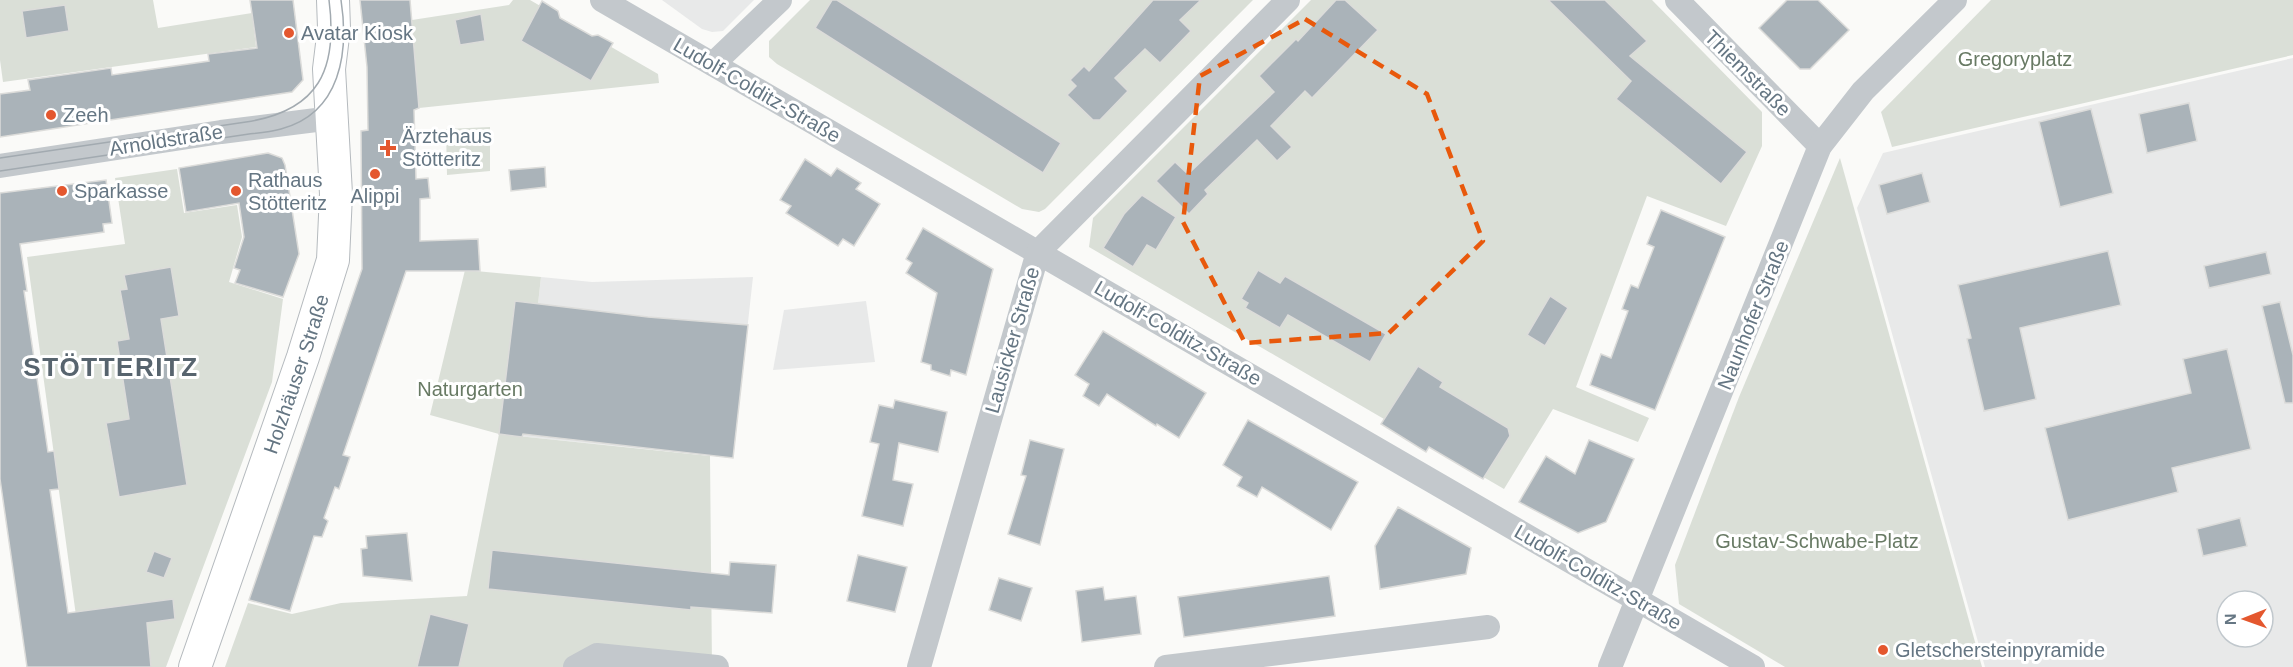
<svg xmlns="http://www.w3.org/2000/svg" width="2293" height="667" viewBox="0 0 2293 667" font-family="Arial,sans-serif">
	<rect width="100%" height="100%" fill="#fafaf8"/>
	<g fill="#e8e9e9" fill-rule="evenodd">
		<polygon points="662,0 754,0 723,31 712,32 702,29"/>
		<path d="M 2293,58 L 2293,667 L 1985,667 L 1857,208 L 1883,153 ZM 2227,601 L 2263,601 L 2263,637 L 2227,637 Z"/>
		<polygon points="541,277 592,282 753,277 733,458 499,434 515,301 538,304"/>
		<polygon points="866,301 875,362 773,370 784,310"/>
	</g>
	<g fill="#dadfd7">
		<polygon points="0,0 153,0 158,28 252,13 256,47 3,82 0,60"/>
		<polygon points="513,0 530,0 658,74 659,83 419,108 412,20 509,5"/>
		<polygon points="810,0 1253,0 1045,209 1039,212 1022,209 777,64 769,57 769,41"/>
		<polygon points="1311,0 1652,0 1762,112 1762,146 1726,226 1647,196 1576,387 1649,418 1638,442 1553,409 1504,489 1089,247 1093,218"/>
		<polygon points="1991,0 2293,0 2293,55 1892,147 1881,112"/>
		<polygon points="490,127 490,171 447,175 446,129"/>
		<polygon points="1840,158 1982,667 1785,667 1679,604 1675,565 1739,397"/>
		<polygon points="177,169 184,213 237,205 242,237 229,282 283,299 272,382 166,667 83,667 27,257 125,244 115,178"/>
		<polygon points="465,270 541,277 538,304 515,301 499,434 710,456 712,667 225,667 248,603 292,614 341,603 467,596 499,434 430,415"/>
	</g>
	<g fill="#aab3b9" stroke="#dcdcda" stroke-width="1.5">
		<polygon points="250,0 293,0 303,80 292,92 0,137 0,94 30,90 28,80 111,68 112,75 209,61 208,54 257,48"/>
		<polygon points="360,0 410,0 419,108 414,110 416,179 428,178 430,198 420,199 420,241 478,239 480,271 406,271 343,455 350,457 339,489 335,487 324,518 328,521 322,537 314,536 290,611 249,600 362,269 361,131 368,130 367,67"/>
		<polygon points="832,0 837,0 1061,143 1043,173 815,28"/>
		<polygon points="1153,0 1201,0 1180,20 1191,31 1160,63 1145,49 1115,78 1128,91 1100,120 1093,120 1067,95 1076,86 1070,80 1084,66 1089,71"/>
		<polygon points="1336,0 1345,0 1378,30 1312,98 1305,91 1271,126 1292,147 1277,161 1257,140 1205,190 1208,194 1189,214 1156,181 1175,162 1188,174 1274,92 1259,76 1296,39 1298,41"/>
		<polygon points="1548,0 1605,0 1647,41 1630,56 1747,152 1721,184 1616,99 1631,81"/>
		<polygon points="1787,0 1818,0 1849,30 1810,69 1800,69 1759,28"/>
		<polygon points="542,1 558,11 560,18 592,36 598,35 613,43 591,81 521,41"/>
		<polygon points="65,5 69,31 26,38 22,11"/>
		<polygon points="481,14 485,41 460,45 455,20"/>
		<polygon points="2189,103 2197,141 2147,153 2139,114"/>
		<polygon points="2091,109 2113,193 2060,207 2039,122"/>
		<polygon points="268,153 282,158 285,165 299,254 283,297 235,283 240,270 234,268 244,237 239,203 186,212 179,168"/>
		<polygon points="805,159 831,176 837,168 861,183 856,189 880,204 854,246 843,239 838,246 786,213 791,206 780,200"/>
		<polygon points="545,167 546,187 511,191 509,170"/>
		<polygon points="1922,173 1930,202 1887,214 1879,185"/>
		<polygon points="106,180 112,223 103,224 104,232 20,244 27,291 24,291 48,452 54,451 59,489 50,490 68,613 173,599 175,619 147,623 151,667 27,667 0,479 0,193"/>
		<polygon points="1142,195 1176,217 1156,250 1147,245 1133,267 1103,248 1124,214"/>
		<polygon points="1661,210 1725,237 1655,410 1590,385 1601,354 1611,358 1628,311 1622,309 1631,285 1638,288 1654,247 1647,244"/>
		<polygon points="923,228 993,269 966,375 951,370 950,376 931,370 931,365 921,362 937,293 906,273 912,263 906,259"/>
		<polygon points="2108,251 2121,305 2020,328 2036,399 1984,411 1967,339 1971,338 1958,285"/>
		<polygon points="2266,252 2271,274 2209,288 2204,266"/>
		<polygon points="171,267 179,316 161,319 187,485 119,497 106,423 129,419 117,341 129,339 120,290 127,289 124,275"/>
		<polygon points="1258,270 1280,283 1285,276 1386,334 1370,362 1288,315 1280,328 1245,308 1248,303 1241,299"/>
		<polygon points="1550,296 1568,308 1545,346 1527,335"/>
		<polygon points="515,301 648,317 748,325 733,458 523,434 522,437 499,434"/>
		<polygon points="2280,302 2293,355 2293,403 2285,403 2262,306"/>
		<polygon points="1103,331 1206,393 1179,438 1157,424 1156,426 1107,394 1099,406 1083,396 1089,384 1075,375"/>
		<polygon points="2227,349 2251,449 2172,468 2178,492 2068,520 2045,428 2191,393 2183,359"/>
		<polygon points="1418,366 1443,382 1440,387 1508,428 1510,436 1483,479 1429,447 1426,452 1381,424"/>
		<polygon points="895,400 947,412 938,452 899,443 893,480 913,484 903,526 862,516 879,444 870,442 879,405 893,408"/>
		<polygon points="1248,420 1358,482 1331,530 1262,487 1257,497 1237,486 1242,477 1223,465"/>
		<polygon points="1030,440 1064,449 1040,545 1008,534 1026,476 1021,475"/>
		<polygon points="1589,440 1634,459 1606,522 1578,533 1519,502 1546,456 1575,474"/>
		<polygon points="1398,507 1471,548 1466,574 1380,589 1375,546"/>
		<polygon points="2240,518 2247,546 2203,556 2197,529"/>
		<polygon points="407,533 412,581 363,576 361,549 367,548 366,536"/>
		<polygon points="492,550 729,575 730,562 776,565 772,613 691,607 691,610 488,589"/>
		<polygon points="154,551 172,558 164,578 146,572"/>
		<polygon points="858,555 907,567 895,612 847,601"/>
		<polygon points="1329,576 1335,616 1184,637 1178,597"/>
		<polygon points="999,578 1032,588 1021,621 989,610"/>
		<polygon points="1103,587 1105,600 1136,596 1141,634 1082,642 1076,591"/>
		<polygon points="430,614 469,624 459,667 417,667"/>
	</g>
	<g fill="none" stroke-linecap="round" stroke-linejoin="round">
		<g stroke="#b5babe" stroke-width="34">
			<g id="major">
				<path id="s1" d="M 195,667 L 303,357 L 333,260 L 336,194 L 329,69 L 334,28 L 333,0"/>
			</g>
		</g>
		<g stroke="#c3c8cc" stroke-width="24">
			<polyline points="602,0 1753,667"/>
			<polyline points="1677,0 1820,146"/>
			<polyline points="713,64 780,0"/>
			<polyline points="0,166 221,132 332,118"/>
			<polyline points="575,667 597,655 717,667"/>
			<polyline points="919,667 1038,252 1288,0"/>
			<polyline points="1166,667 1488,627"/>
			<polyline points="1610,667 1820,146 1863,91 1955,0"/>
		</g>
		<use href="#major" stroke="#fff" stroke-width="32"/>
		<g stroke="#a2aab0" stroke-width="1.5">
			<path d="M 0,158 L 246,122 C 319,111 338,69 329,0"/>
			<path d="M 0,171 L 249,134 C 259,133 270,132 281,129 C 341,113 349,52 341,0"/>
		</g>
	</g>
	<path fill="none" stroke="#e8590c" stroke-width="4.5" stroke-dasharray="12 8" stroke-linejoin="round" d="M 1305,19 L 1427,94 L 1483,241 L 1389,333 L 1245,343 L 1183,222 L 1200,76 Z"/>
	<g fill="#e4572e" stroke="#fff" stroke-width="2">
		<circle cx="289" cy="33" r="6"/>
		<circle cx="51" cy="115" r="6"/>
		<path d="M385 139h6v6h6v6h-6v6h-6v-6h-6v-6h6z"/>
		<circle cx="375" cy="174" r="6"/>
		<circle cx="62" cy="191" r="6"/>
		<circle cx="236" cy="191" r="6"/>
		<circle cx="1883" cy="650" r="6"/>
	</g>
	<g text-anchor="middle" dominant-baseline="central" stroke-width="6" stroke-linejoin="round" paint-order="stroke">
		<g font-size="20" fill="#657683" stroke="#fff" text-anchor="start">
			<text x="301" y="33">Avatar Kiosk</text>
			<text x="63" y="115">Zeeh</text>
			<text x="402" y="136">Ärztehaus<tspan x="402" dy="23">Stötteritz</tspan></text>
			<text x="248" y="180">Rathaus<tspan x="248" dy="23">Stötteritz</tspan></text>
			<text x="74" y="191">Sparkasse</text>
			<text x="375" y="196" text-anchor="middle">Alippi</text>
			<text x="1895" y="650">Gletschersteinpyramide</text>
		</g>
		<g font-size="20" fill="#687a64" stroke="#fff">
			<text x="2015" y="59">Gregoryplatz</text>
			<text x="470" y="389">Naturgarten</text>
			<text x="1817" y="541">Gustav-Schwabe-Platz</text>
		</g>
		<g font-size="20" fill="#657683" stroke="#fff">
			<text transform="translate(1748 73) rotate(45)">Thiemstraße</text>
			<text transform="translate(757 90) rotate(30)">Ludolf-Colditz-Straße</text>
			<text transform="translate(166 140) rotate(-9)">Arnoldstraße</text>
			<text transform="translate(1753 315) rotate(-68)">Naunhofer Straße</text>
			<text transform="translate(1178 333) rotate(30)">Ludolf-Colditz-Straße</text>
			<text transform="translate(1012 340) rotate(-74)">Lausicker Straße</text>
			<text stroke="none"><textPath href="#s1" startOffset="310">Holzhäuser Straße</textPath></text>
			<text transform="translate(1598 577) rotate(30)">Ludolf-Colditz-Straße</text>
		</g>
		<g font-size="26" font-weight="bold" letter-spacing="1.5" fill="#57646e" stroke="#fff">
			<text x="111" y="367">STÖTTERITZ</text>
		</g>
	</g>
	<g transform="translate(2245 619) rotate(269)"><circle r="28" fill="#ffffff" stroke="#c1c8cd" stroke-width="1.5"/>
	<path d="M0-4.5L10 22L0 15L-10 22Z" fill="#e4572e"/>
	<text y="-9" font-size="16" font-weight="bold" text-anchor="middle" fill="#657683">N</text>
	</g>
</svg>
